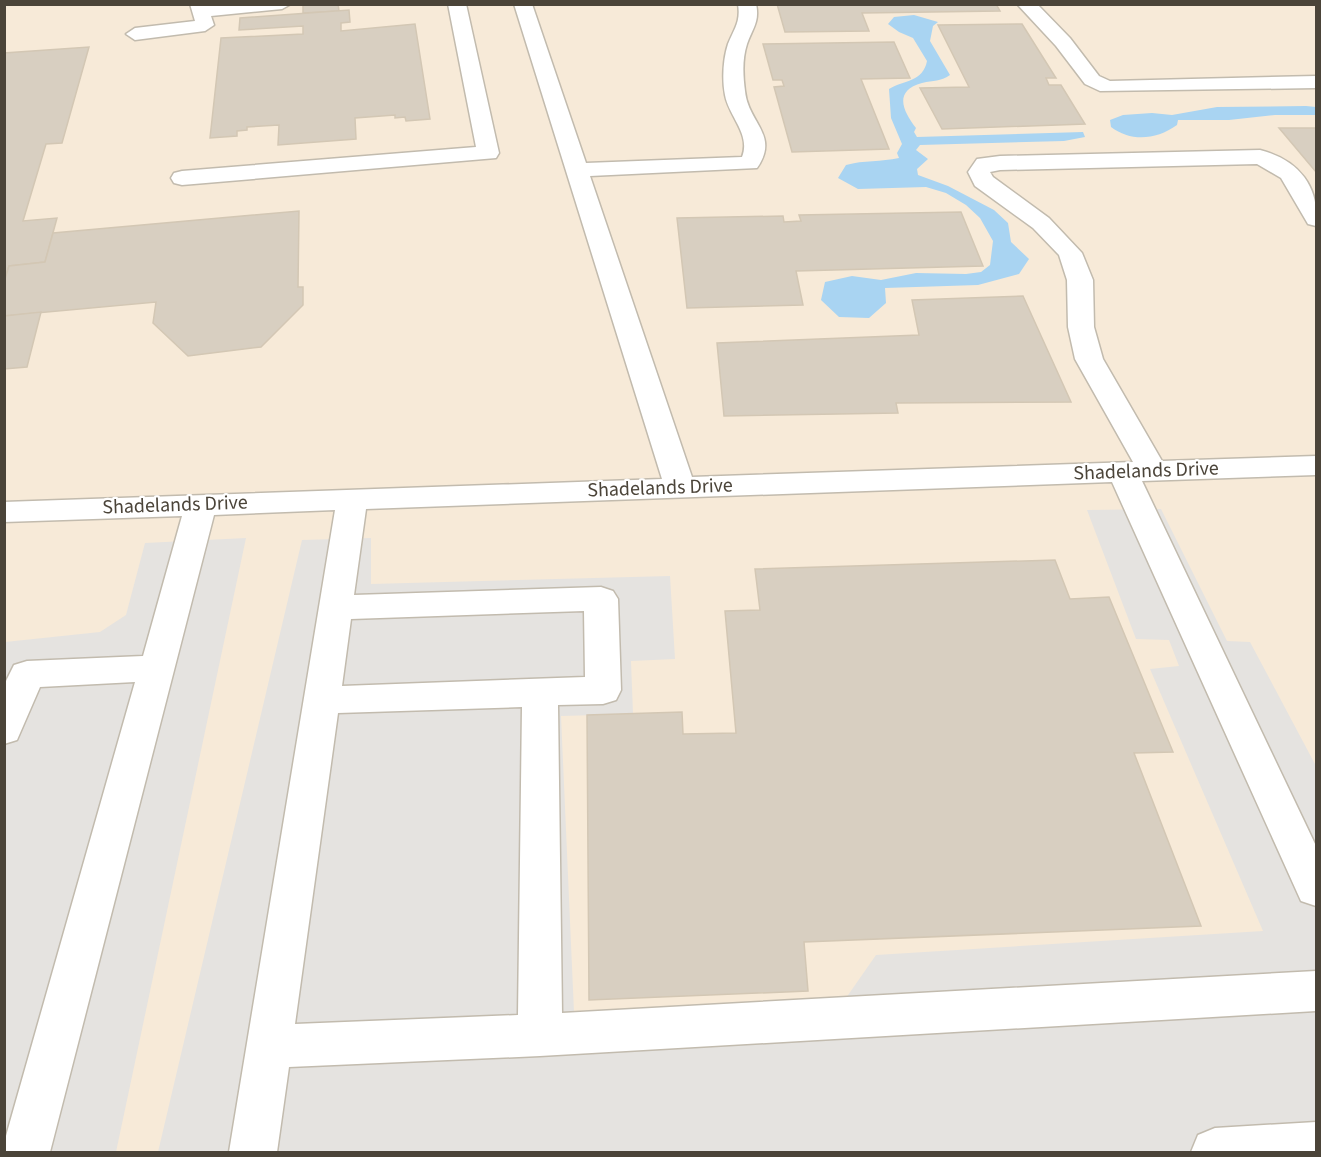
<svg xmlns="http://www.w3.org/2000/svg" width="1321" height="1157" viewBox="0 0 1321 1157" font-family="'Source Sans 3',sans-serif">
	<rect width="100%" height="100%" fill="#f6f3ec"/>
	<rect fill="#f7ead8" x="5" y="5" width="1311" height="1147"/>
	<g fill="#e5e3e0">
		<polygon points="1161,509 1227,641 1250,642 1316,766 1316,1152 158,1152 302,540 371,538 371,584 670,576 675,659 631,661 633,714 561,716 574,1012 846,998 876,955 1263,931 1150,669 1179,666 1169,640 1136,639 1087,510"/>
		<polygon points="246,538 116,1152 5,1152 5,642 100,632 126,615 145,543"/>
	</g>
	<g fill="#a9d4f2">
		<path d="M 914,15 L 938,22 L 933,26 L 930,41 L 950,75 C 940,82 934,80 922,83 C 893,91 903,111 916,128 L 914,132 L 917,137 L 1083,132 L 1085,137 L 1064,141 L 920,145 L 916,150 L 928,159 L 917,169 L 918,175 L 948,186 L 994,210 L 1008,223 L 1011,242 L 1029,259 L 1019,274 L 978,285 L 885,288 L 886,303 L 869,318 L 839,317 L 821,300 L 825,282 L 852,276 L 881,280 L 916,273 L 966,274 L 981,272 L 990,265 L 993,241 L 980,218 L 966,205 L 946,193 L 926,187 L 858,189 L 838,178 L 846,165 C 864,160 881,162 899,158 L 897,153 L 902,144 L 891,118 L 889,89 C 904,80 923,82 927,61 L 913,38 L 899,32 L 888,24 L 894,17 Z"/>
		<path d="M 1306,106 L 1316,107 L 1316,115 L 1275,115 L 1229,120 L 1178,120 L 1177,125 C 1156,140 1131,142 1111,127 L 1110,120 L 1123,115 L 1152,113 L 1172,115 L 1217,107 Z"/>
	</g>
	<g fill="#d8cfc1" stroke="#d3c7b4" stroke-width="1.5">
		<polygon points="303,4 338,4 339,11 303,13"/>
		<polygon points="777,4 996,4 1000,11 862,13 869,31 785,32"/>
		<polygon points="349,10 350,22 341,23 341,31 415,24 430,119 406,121 405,117 395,118 395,115 355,118 356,139 278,145 279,125 247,127 247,130 237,131 237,136 210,138 221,38 303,34 303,26 239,30 240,18"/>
		<polygon points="1022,24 1056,78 1046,78 1049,85 1061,85 1085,124 942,129 920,88 969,87 938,25"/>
		<polygon points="894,42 910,78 861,79 889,149 792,152 774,87 784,86 782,80 773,80 763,44"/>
		<polygon points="89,47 62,143 46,144 23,221 57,218 45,262 9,266 4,282 4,53"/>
		<polygon points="1279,128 1316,128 1316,172"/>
		<polygon points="299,211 298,287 303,287 303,305 261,347 188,356 153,323 156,302 4,316 4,282 9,266 45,262 53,233"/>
		<polygon points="961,212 983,266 796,271 803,305 687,308 677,218 783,216 784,222 801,221 799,215"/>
		<polygon points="1023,296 1071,402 896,403 898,413 724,416 717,343 919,335 912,300"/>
		<polygon points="41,312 27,367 4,369 4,316"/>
		<polygon points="1055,560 1070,599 1109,597 1173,752 1134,753 1201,926 804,942 808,991 589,1000 587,715 682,712 683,734 736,733 725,611 760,610 755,569"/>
	</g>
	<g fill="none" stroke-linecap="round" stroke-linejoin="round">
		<g stroke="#c2bbae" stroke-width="3">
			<g id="minor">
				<polygon points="190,4 291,4 282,9 211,16 214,25 205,31 135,40 126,34 135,28 195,21"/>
				<polygon points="448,4 466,4 499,153 496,158 182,185 174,183 171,178 174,173 182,171 476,147"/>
				<path d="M 514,4 L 532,4 L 586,163 L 742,157 C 751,134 729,117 725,95 C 722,80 723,59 728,44 C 734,29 741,22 738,4 L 756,4 C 760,22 752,29 747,44 C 742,59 743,76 745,91 C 748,123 780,135 757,168 L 590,176 L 692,477 L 1133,462 L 1075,359 L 1068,327 L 1067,280 L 1059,255 L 1033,228 L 975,186 L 968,172 L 977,159 L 1000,156 L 1260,150 C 1299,160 1320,187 1316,226 L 1308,224 L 1281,178 L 1257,164 L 1000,170 L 990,172 L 993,177 L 1049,218 L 1082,253 L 1093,280 L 1094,327 L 1103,359 L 1162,461 L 1316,456 L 1316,475 L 1142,481 L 1316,846 L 1316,906 L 1301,901 L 1112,482 L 366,509 L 354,595 L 601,587 L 613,591 L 618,599 L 621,690 L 616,700 L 603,704 L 558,705 L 562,1013 L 1316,971 L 1316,1011 L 540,1056 L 289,1067 L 277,1152 L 229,1152 L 335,510 L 214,515 L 50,1152 L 4,1152 L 4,1143 L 135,682 L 40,687 L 17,740 L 4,744 L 4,685 L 14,665 L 27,661 L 143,656 L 182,516 L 4,522 L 4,502 L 662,479 ZM 584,611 L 585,677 L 342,686 L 351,619 ZM 522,707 L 518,1015 L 295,1024 L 338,713 Z"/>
				<polygon points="1017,4 1037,4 1070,38 1099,76 1110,81 1316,76 1316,88 1100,91 1085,84 1056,46"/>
				<polygon points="1316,1122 1316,1152 1191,1152 1198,1135 1215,1128"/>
			</g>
		</g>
		<use href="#minor" fill="#fff" fill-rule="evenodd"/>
	</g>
	<g text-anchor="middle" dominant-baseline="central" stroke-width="4.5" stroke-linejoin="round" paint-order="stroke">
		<g font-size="20" fill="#4b4439" stroke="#fff">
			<text transform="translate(1146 471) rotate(-2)">Shadelands Drive</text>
			<text transform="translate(660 488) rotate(-2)">Shadelands Drive</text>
			<text transform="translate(175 505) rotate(-2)">Shadelands Drive</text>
		</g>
	</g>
	<rect width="1321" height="1157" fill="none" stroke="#4b4439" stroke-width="12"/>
</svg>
